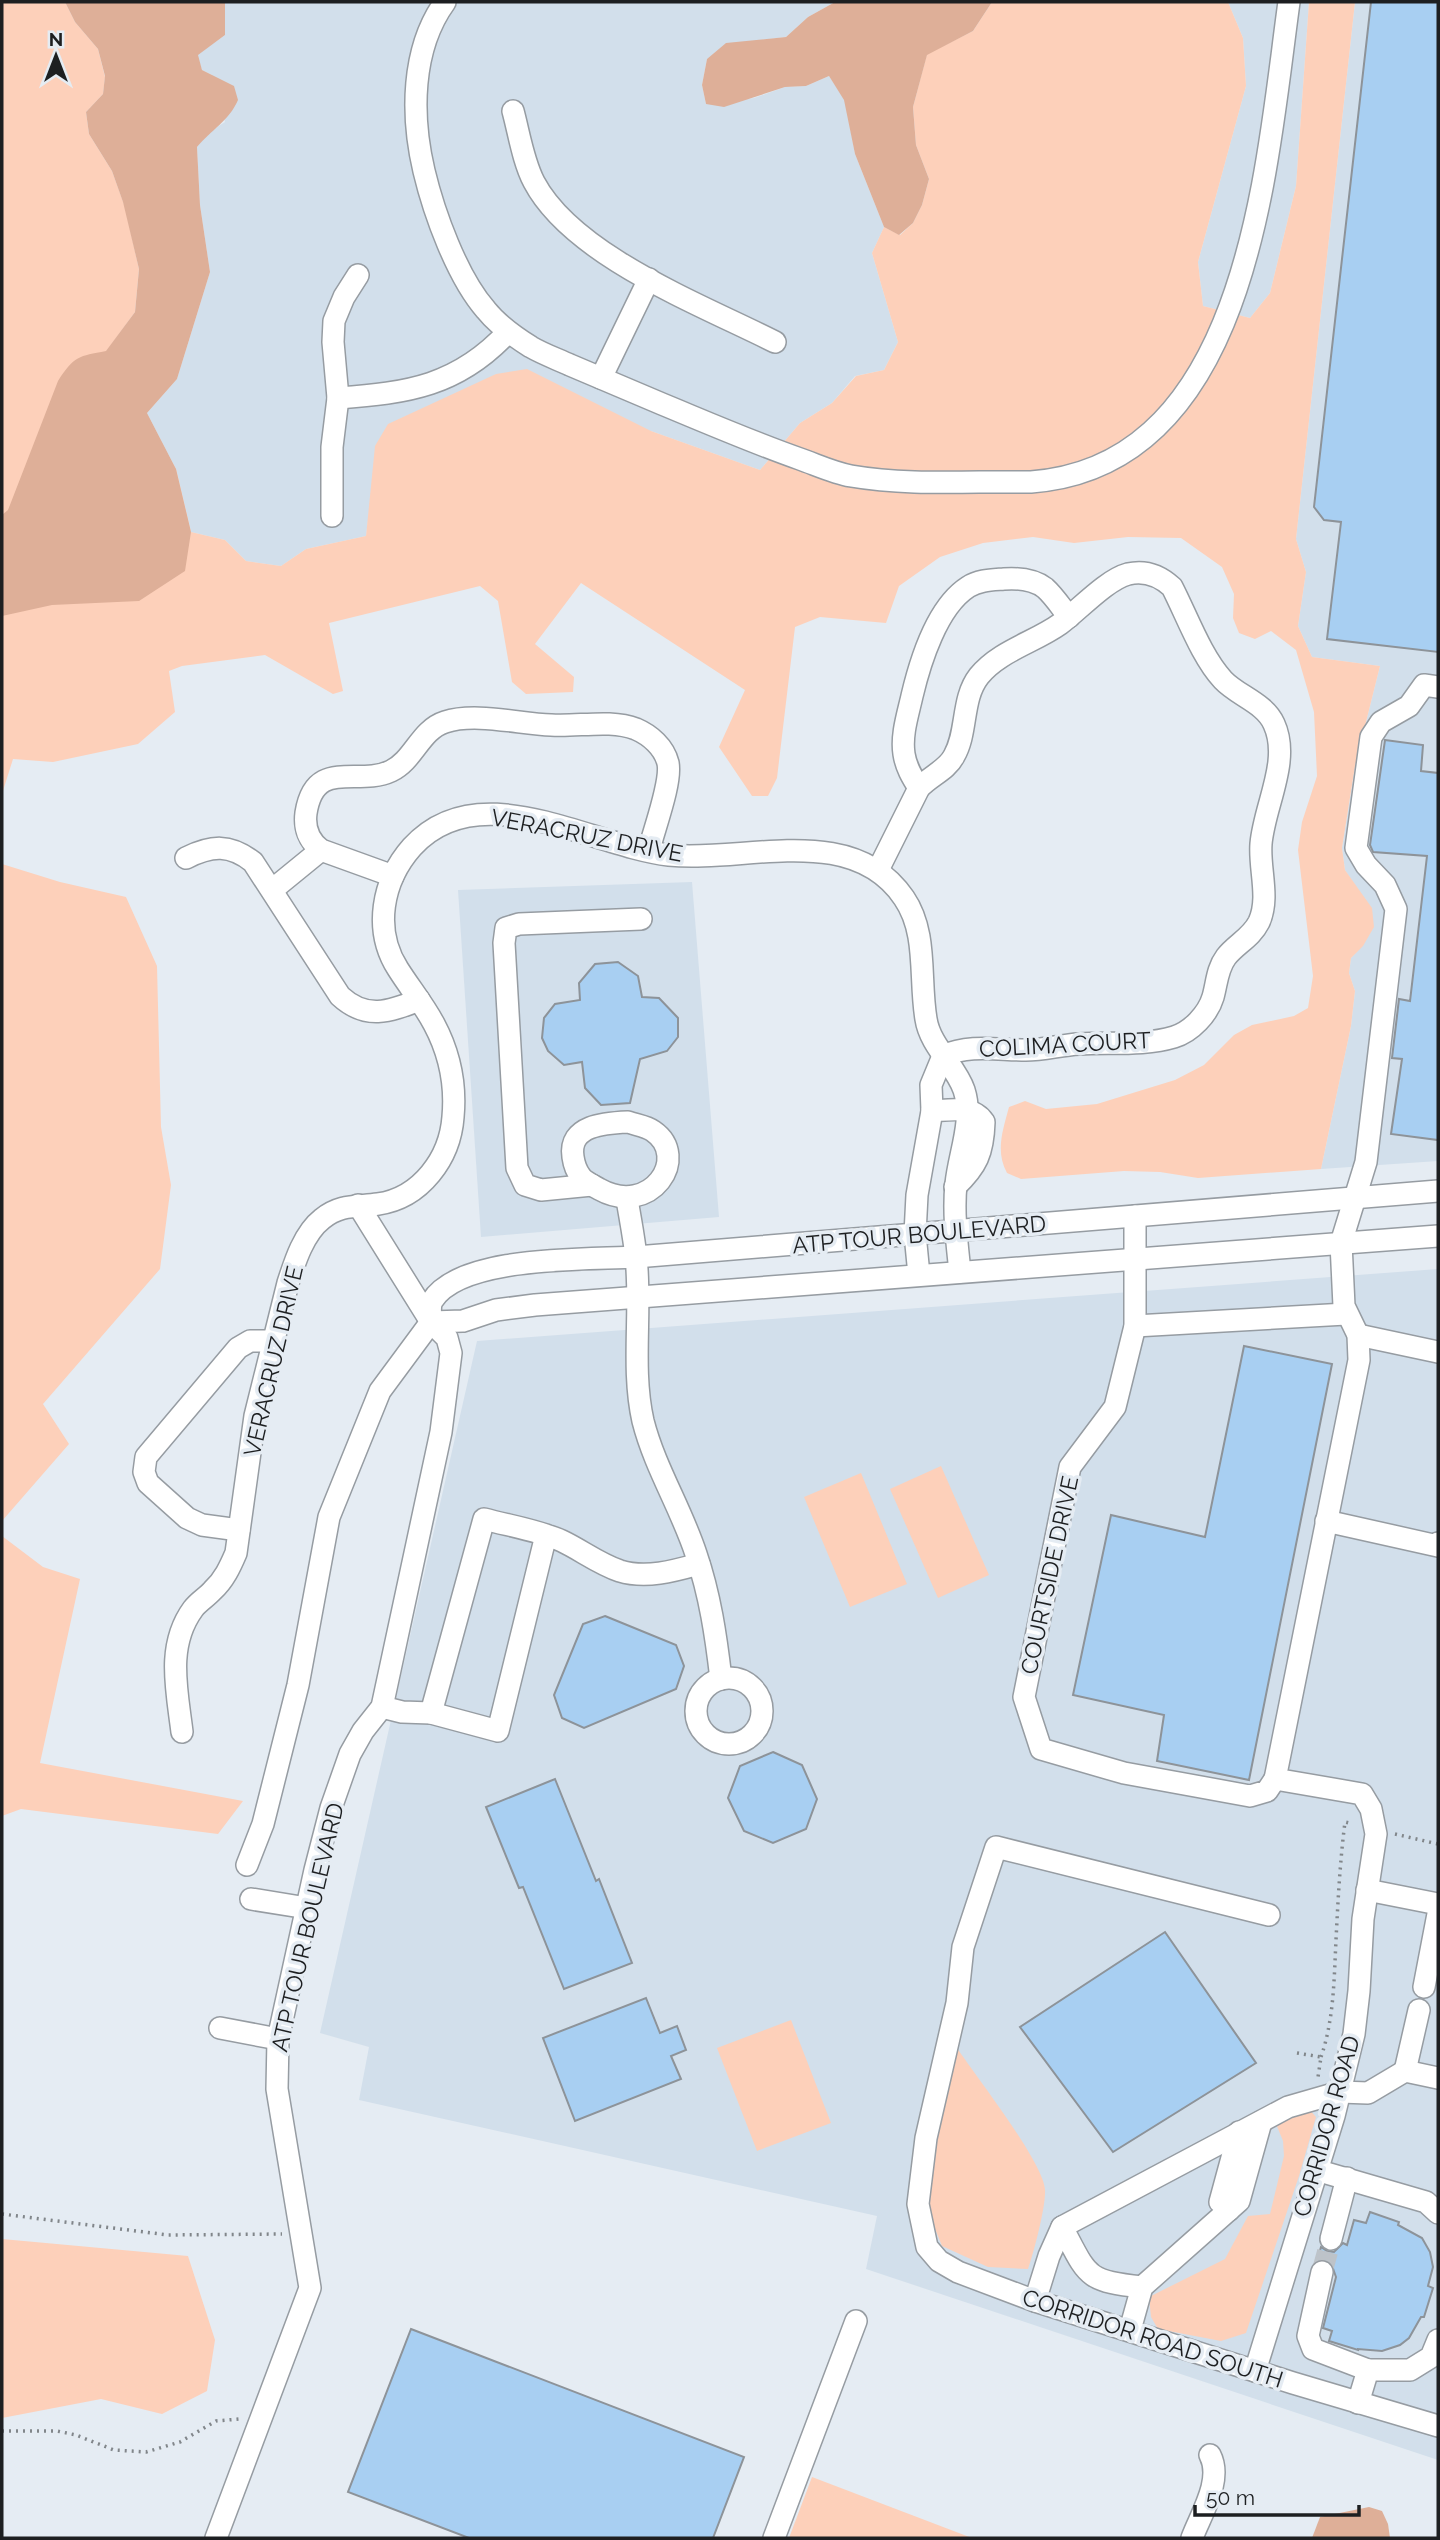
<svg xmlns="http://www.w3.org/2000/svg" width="1440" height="2540" viewBox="0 0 1440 2540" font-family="Raleway,sans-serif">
	<rect width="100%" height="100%" fill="#e5ecf3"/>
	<g fill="#d2dfeb">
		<polygon points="225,2 835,2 808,17 786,37 760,40 707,59 702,85 706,104 754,98 785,87 806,86 829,76 845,100 855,154 884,227 872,253 898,342 884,370 855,376 832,403 800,423 760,470 651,431 370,504 366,536 306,549 281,566 246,561 225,540 191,532 176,469 147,413 177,379 210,272 200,205 197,147 209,132 225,122 212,75 202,70 197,55 225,35"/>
		<polygon points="1228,2 1309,2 1296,186 1270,293 1250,318 1203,306 1198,262 1246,86 1243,38"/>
		<polygon points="1355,2 1438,2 1438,1161 1321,1169 1351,1026 1355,991 1349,973 1351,958 1363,945 1356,887 1345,870 1342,848 1355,766 1380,666 1312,657 1298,626 1306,572 1296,539"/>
		<polygon points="692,882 719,1217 481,1237 458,890"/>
		<polygon points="1438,1269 1438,2460 866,2269 877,2216 359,2100 369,2047 320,2033 477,1341"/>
	</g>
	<g fill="#fdd0ba">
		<path d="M 2,2 L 65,2 L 75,22 L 98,49 L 105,77 L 103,94 L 86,112 L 89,134 L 112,171 L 125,207 L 139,269 L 135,312 L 106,352 L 176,469 L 191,532 L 225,540 L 246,561 L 281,566 L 306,549 L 366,536 L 375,446 L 388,424 L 496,374 L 527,369 L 651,431 L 760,470 L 800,423 L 832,403 L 856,376 L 884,370 L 898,342 L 872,253 L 884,227 L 900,235 L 913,223 L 922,205 L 929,179 L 916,145 L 913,107 L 927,54 L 973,31 L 992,2 L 1228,2 L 1243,38 L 1246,86 L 1198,262 L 1203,306 L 1250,318 L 1270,293 L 1296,186 L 1309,2 L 1355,2 L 1296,539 L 1306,572 L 1298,626 L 1312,657 L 1380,666 L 1355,766 L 1342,848 L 1345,870 L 1372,908 L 1374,927 L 1363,946 L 1351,958 L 1349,973 L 1355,991 L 1351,1026 L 1321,1169 L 1198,1178 L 1160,1172 L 1124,1171 L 1021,1179 L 1007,1173 C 995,1151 1003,1130 1009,1107 L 1025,1101 L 1046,1109 L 1097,1104 L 1175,1080 L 1204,1065 L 1234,1035 L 1252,1025 L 1294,1016 L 1308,1008 L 1313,976 L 1298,850 L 1302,822 L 1317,776 L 1314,712 L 1296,650 L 1271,631 L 1255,639 L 1239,633 L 1233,618 L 1234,594 L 1222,567 L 1181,538 L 1128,537 L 1074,543 L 1033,537 L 983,543 L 940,557 L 899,586 L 886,623 L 820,617 L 795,627 L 777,778 L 768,796 L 752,796 L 719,747 L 745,690 L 581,583 L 535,644 L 574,677 L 573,692 L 526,694 L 512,682 L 498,601 L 480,586 L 329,623 L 343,691 L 333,694 L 265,655 L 182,666 L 169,671 L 175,712 L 138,744 L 53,762 L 13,759 L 2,794 Z"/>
		<polygon points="2,864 60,882 126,897 157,966 161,1127 171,1185 160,1269 43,1404 69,1444 2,1521"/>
		<polygon points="941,1466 989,1575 938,1598 890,1489"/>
		<polygon points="861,1473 907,1584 850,1607 804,1497"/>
		<polygon points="2,1536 43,1567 80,1579 40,1763 243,1801 218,1834 21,1809 2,1816"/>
		<polygon points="791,2020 831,2123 757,2151 717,2048"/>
		<path d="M 957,2048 C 975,2075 1044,2163 1045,2190 C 1046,2206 1034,2252 1028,2269 L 988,2267 L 942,2246 L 923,2199 Z"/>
		<polygon points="1308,2108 1316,2117 1299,2176 1246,2333 1221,2341 1158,2329 1151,2317 1149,2297 1225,2259 1248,2216 1270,2214 1284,2156 1283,2141 1270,2109"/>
		<polygon points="2,2239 188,2256 215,2340 207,2391 162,2414 101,2399 2,2418"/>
		<polygon points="812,2477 972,2538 789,2538"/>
	</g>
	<g fill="#deaf98">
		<path d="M 65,2 L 225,2 L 225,35 L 198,55 L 202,70 L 234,86 L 238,100 C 229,121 211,130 197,147 L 200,205 L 210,272 L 177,379 L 147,413 L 176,469 L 191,532 L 185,571 L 139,601 L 52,605 L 2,616 L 2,515 L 8,510 L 58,381 C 74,356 79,356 106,351 L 135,312 L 139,269 L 123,202 L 112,171 L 89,134 L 86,112 L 103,94 L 105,76 L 98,49 L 75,22 Z"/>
		<polygon points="835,2 992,2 973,31 927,55 913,107 916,145 929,179 922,205 913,223 899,235 884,227 855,154 844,100 829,76 806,86 785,87 724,107 706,104 702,85 707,59 726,43 786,37 808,17"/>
		<polygon points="1369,2507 1382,2511 1388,2524 1390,2538 1312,2538 1320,2517"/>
	</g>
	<g fill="#a8cff2" stroke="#8d9399" stroke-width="2">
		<polygon points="1371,2 1438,2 1438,652 1327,639 1341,522 1324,520 1314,507"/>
		<polygon points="1385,740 1423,745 1421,771 1438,773 1438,1140 1391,1134 1402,1059 1392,1058 1399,999 1410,1001 1427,856 1373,852 1370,845"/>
		<polygon points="618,962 638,976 642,997 659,998 678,1018 678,1037 667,1051 640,1059 630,1103 601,1105 585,1088 582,1062 564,1065 548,1051 542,1038 544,1018 555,1004 580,1000 579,983 595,964"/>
		<polygon points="1244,1346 1332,1364 1249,1780 1157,1761 1164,1715 1073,1695 1111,1515 1205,1537"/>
		<polygon points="605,1616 676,1645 684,1666 676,1689 584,1728 562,1718 554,1695 583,1624"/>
		<polygon points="773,1752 802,1765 817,1799 806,1829 773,1843 744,1831 728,1798 740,1766"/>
		<polygon points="555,1779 596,1881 599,1879 632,1963 564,1989 523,1887 519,1888 486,1807"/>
		<polygon points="1165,1932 1256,2063 1113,2152 1020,2027"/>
		<polygon points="646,1998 660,2033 677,2026 686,2050 671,2056 681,2079 575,2121 543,2038"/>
		<polygon points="1370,2212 1399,2222 1398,2225 1422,2238 1430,2252 1433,2267 1428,2286 1433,2288 1424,2317 1421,2317 1409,2338 1400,2345 1382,2351 1358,2349 1358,2350 1329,2341 1332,2331 1323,2328 1336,2277 1331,2263 1325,2259 1317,2260 1321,2247 1327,2251 1334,2252 1343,2243 1347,2245 1354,2220 1366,2223"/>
		<polygon points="411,2329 744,2457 713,2538 469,2538 348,2492"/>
	</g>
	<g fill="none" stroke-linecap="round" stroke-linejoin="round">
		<polyline stroke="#bdc3c9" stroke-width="21" stroke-dasharray="21 10" stroke-linecap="butt" points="1322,2272 1331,2239"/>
		<g stroke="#969ca2" stroke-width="24">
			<g id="minor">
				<path d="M 445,2 C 411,49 411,116 424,171 C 434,213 457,277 486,310 C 498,325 515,337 531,347 C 543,354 557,359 570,365 C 600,378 631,391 662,404 C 708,423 754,443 800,459 C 817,465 834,473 851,476 C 909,486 971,481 1031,482 C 1249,466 1266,167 1289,2"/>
				<path d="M 513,111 C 519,133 523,161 534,182 C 573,256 702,305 775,342"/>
				<polyline points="601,378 649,279"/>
				<path d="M 338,398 C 408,393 458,386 508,332"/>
				<polyline points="332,516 332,447 338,398 333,342 334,321 344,297 358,275"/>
				<path d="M 919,788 C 912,777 906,767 904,754 C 901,735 908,714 912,696 C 920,662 937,607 968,587 C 979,580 991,580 1004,579 C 1018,578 1033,579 1045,588 C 1054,596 1061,607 1069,617"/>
				<path d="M 186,858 C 212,845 230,844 253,862 L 340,996 C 366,1020 389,1012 419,1000"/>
				<path d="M 878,870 L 919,788 C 930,776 947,770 954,756 C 968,732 961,699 979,676 C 999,651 1035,642 1060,624 C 1079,610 1106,580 1128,574 C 1145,570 1160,576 1172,587 C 1187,616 1201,656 1223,680 C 1238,696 1265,703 1274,724 C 1291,761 1264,806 1261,844 C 1259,869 1270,898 1259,922 C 1251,938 1236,944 1226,957 C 1217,969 1217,983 1213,997 C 1208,1014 1191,1032 1174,1037 C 1144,1046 1109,1042 1079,1044 C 1061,1045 1044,1050 1026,1050 C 997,1050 970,1044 943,1056"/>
				<path d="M 393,876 L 321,850 C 309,841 304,828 306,813 C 315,757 357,787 391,771 C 414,760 420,730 445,722 C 475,712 520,724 551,725 C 578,727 610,719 636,729 C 650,735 664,747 668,763 C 672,782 654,829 649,850"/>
				<polyline points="272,890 321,850"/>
				<path d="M 932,1111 C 950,1110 973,1105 984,1122 C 983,1153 977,1166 955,1187"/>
				<path d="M 628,1122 C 636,1125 646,1126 653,1131 C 691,1157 651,1218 599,1189 C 594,1186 585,1182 581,1177 C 577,1172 574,1164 573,1157 C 568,1125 605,1123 628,1122 Z"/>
				<polyline points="592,1185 541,1190 525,1185 517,1168 504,943 506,928 519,924 641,919"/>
				<path d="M 627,1199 C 630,1218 634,1237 636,1257 C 642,1311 631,1368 643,1421 C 655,1468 681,1508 696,1554 C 710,1595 716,1636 721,1679"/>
				<polyline points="1135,1216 1135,1326 1115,1407 1070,1467 1024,1697 1041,1749 1124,1773 1250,1796 1267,1791 1275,1779"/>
				<polyline points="919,1275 915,1234 917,1195 932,1111 931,1085 943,1056"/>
				<path d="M 431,1322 C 431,1315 429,1307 432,1301 C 460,1255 588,1260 636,1257 L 1438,1191"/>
				<polyline points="431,1322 463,1321 496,1310 535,1305 1438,1236"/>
				<polyline points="1135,1326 1346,1314"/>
				<polyline points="1358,1335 1438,1352"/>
				<polyline points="1326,1521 1438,1546 1438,1543"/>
				<polyline points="239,1530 202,1525 187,1518 148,1483 144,1472 146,1457 238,1348 250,1341 273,1341"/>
				<path d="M 546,1535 L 498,1731 L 431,1713 L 484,1519 C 510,1526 538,1530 562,1541 C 581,1550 599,1564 620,1571 C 646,1579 674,1571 699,1564"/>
				<circle cx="729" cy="1711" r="33"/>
				<polyline points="382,1707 402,1712 431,1713"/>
				<path d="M 182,1732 C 177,1690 166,1646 193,1609 C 198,1602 207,1597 213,1590 C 224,1580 230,1567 236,1553 L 255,1416 L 288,1283 C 295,1261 304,1233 322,1219 C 340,1204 357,1207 378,1204 C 421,1198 450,1158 453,1117 C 456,1085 449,1052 434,1024 C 424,1005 410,988 398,969 C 373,930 382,881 412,847 C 479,773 590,846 669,855 C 744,863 852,821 904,898 C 928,933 919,978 926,1019 C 930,1046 956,1066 964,1090 C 974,1121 959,1153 956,1184 C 953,1213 957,1243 960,1272"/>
				<polyline points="247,1865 263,1824 298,1685 329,1517 380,1391 431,1322"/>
				<polyline points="1367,1890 1438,1904"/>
				<polyline points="251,1899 307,1908"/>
				<polyline points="1269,1915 996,1847 963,1947 957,2003 926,2138 918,2204 927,2247 939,2261 958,2272 1035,2301 1293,2383 1438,2426"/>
				<polyline points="1424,1987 1438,1914"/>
				<polyline points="220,2028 278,2039"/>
				<polyline points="1405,2071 1419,2010"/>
				<polyline points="1316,2170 1426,2202 1438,2213"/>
				<polyline points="1229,2210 1220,2202 1239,2132"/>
				<path d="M 1062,2227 C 1088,2276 1085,2281 1142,2287"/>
				<polyline points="1331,2239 1347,2178"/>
				<polyline points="1322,2272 1308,2336 1313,2349 1368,2370"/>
				<polyline points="1035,2301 1049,2256 1062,2227 1288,2107 1340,2092 1368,2093 1405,2071 1438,2078"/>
				<polyline points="1130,2330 1142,2287 1239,2201 1261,2122"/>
				<polyline points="1255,2371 1334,2116 1354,2034 1359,1991 1363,1919 1376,1834 1371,1809 1362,1794 1275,1779 1359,1360 1358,1335 1344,1306 1341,1243 1366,1162 1396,909 1385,885 1366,865 1356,848 1371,737 1381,722 1409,706 1424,685 1438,687"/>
				<polyline points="1358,2403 1368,2370 1410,2370 1431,2357 1438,2340"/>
				<polyline points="216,2538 310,2288 277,2089 278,2039 315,1870 331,1808 350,1754 363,1731 382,1707 441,1432 451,1353 447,1338 431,1322 358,1205"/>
				<polyline points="774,2538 856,2321"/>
				<path d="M 1192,2538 C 1201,2514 1223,2480 1210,2455"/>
			</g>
		</g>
		<g stroke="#81868a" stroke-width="3.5" stroke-dasharray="2 5" stroke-linecap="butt">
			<polyline points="1395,1834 1438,1844"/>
			<polyline points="1297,2053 1321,2057 1318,2077"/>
			<path d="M 1321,2057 C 1334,2019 1334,1980 1336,1940 C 1338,1900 1340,1861 1345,1822 L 1353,1824"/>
			<polyline points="2,2214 168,2235 282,2234"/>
			<polyline points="2,2431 57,2431 76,2435 114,2450 146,2452 180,2442 216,2421 239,2419"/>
		</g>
		<use href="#minor" stroke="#fff" stroke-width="21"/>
	</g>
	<g text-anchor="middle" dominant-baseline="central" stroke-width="7" stroke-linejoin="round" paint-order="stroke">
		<g font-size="23" fill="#1d1f21" stroke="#e5ecf3">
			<text transform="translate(587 835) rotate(11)">VERACRUZ DRIVE</text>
			<text transform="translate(1065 1044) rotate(-3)">COLIMA COURT</text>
			<text transform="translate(919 1234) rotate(-5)">ATP TOUR BOULEVARD</text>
			<text transform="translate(273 1361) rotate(-77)">VERACRUZ DRIVE</text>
			<text transform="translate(1049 1575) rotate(-78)">COURTSIDE DRIVE</text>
			<text transform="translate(307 1927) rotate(-77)">ATP TOUR BOULEVARD</text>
			<text transform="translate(1326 2126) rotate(-74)">CORRIDOR ROAD</text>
			<text transform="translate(1153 2338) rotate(18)">CORRIDOR ROAD SOUTH</text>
		</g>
	</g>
	<rect width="1440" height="2540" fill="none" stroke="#1d1f21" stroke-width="7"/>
	<g transform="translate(56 56)" stroke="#e5ecf3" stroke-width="5" paint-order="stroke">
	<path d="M0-5L12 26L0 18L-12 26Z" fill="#1d1f21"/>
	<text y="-10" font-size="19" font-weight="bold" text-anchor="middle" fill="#1d1f21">N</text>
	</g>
	<path d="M1195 2505v10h164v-10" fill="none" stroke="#1d1f21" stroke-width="3.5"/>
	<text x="1206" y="2505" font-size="21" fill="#1d1f21" stroke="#e5ecf3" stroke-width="5" paint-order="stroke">50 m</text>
</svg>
